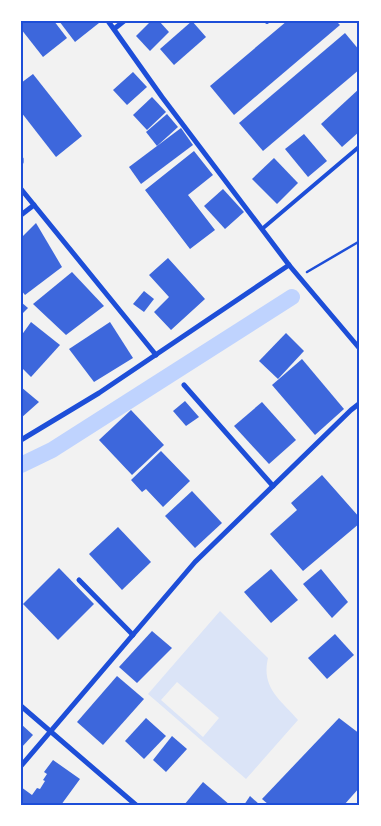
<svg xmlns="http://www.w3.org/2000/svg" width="381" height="826" viewBox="0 0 381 826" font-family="Overpass,sans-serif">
	<rect width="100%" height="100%" fill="#f2f2f2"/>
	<path fill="#dbe4f7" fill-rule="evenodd" d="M 220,611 L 268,658 C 261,688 280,699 298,720 L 246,779 L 148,694 ZM 177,682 L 219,718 L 203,737 L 161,700 Z"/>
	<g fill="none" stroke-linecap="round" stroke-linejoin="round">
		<polyline stroke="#bfd3fe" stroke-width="16" points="21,465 52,450 292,297"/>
	</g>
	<g fill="#3d67dc">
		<polygon points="21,21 54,21 67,38 43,57 21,29"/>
		<polygon points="59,21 98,21 99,23 75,42"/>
		<polygon points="151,21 159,21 169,32 150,51 136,36"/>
		<polygon points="192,21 206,37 174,65 160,49"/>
		<polygon points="287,21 336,21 340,25 234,115 210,86"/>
		<polygon points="345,33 360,51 360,69 263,151 239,123"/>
		<polygon points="133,72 147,87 127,105 113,90"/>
		<polygon points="33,74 82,136 56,157 21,112 21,83"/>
		<polygon points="360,88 360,131 342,147 321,124"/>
		<polygon points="152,97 166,112 147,130 133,115"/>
		<polygon points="167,114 178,127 157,146 146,132"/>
		<polygon points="181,128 193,145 141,184 129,167"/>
		<polygon points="304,134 327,161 308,177 285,149"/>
		<polygon points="194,151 213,175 188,195 215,230 190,249 145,190"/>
		<polygon points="274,158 298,183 277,204 252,179"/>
		<polygon points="223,189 244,212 225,229 204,206"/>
		<polygon points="36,223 62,267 25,295 21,290 21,238"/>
		<polygon points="168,258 205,299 171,330 154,312 169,297 149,275"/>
		<polygon points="72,272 104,306 66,335 33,304"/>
		<polygon points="144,291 154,299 144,312 133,304"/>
		<polygon points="21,302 28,308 21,315"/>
		<polygon points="31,322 60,345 31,377 21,367 21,336"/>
		<polygon points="110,322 133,358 94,382 69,349"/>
		<polygon points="286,333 304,351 278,379 259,361"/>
		<polygon points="302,359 344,409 315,435 272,385"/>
		<polygon points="21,387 39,402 21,418"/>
		<polygon points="185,401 199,417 186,426 173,411"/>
		<polygon points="262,402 296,440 269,464 234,426"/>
		<polygon points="131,410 164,445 132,475 99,440"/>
		<polygon points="161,451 190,481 163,507 146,489 142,492 131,480"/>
		<polygon points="322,475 360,518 360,523 303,571 270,534 297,510 291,503"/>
		<polygon points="192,491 222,523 195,548 165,516"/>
		<polygon points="118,527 151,562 122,590 89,554"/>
		<polygon points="59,568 94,604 58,640 23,604"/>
		<polygon points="271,569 298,600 271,623 244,592"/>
		<polygon points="321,569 348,602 332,618 303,584"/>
		<polygon points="152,631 172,648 137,683 119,667"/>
		<polygon points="335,634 354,655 327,679 308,658"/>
		<polygon points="117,676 144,699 103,745 77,722"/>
		<polygon points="146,718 166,736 144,759 125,741"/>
		<polygon points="339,718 360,734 360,787 344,805 269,805 262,799"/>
		<polygon points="21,724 33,735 21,748"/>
		<polygon points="172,736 187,749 166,772 153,760"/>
		<polygon points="53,760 80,779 61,805 28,805 26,803 24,805 21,803 21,787 32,795 37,788 40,789 45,781 43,780 47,774 44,772"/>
		<polygon points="203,782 230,805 184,805"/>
		<polygon points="250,796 260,805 244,805"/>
	</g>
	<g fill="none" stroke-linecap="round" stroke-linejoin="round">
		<polyline stroke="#1d4ed8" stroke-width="2.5" points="307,272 360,241"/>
		<g stroke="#1d4ed8" stroke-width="4">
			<polyline points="267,21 267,22"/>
			<polyline points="262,229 360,146"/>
		</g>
		<g stroke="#1d4ed8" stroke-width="5">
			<polyline points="108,21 162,97 289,265 360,349"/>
			<polyline points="114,29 124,21"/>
			<polyline points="21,159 21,162"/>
			<polyline points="21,189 156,355"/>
			<polyline points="21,215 34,205"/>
			<polyline points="184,385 273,486"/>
			<polyline points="21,440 99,393 289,265"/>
			<polyline points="79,580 133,635"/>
			<polyline points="21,706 136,805"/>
			<polyline points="21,766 195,562 351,410 360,403"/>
		</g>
	</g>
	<rect width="381" height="826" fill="none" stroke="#ffffff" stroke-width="45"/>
	<rect x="22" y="22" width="336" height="782" fill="none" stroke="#1d4ed8" stroke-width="2"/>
</svg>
